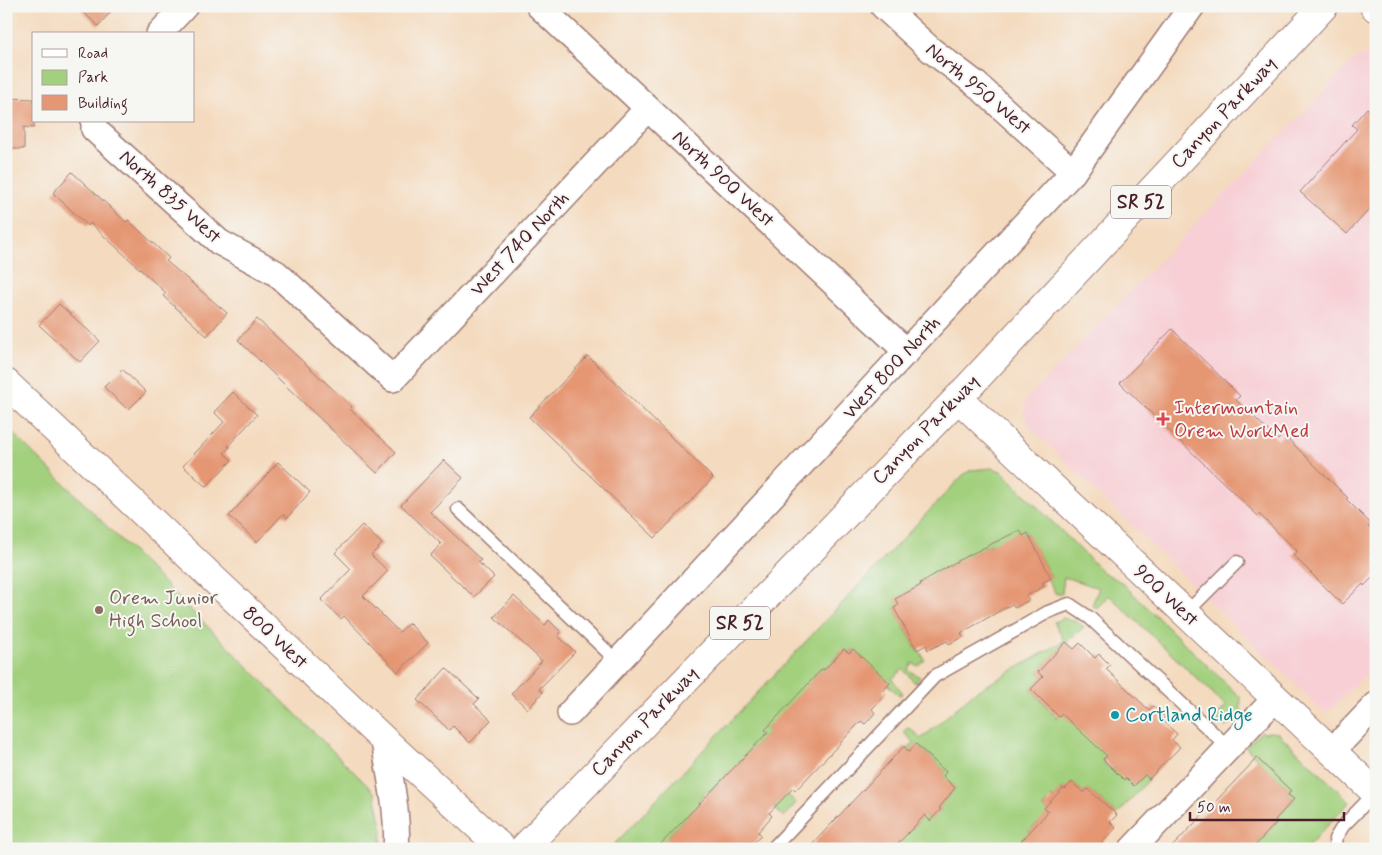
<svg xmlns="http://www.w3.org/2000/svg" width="1382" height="855" viewBox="0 0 1382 855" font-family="Mynerve,sans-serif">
	<rect width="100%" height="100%" fill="#f6f6f2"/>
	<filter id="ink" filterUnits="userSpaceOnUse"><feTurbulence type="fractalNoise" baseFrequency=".02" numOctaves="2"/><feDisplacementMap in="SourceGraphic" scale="10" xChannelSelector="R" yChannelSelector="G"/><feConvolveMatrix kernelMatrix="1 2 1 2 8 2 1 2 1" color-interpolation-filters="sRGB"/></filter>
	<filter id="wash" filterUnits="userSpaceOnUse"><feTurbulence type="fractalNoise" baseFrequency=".0096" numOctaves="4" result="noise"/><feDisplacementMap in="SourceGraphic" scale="20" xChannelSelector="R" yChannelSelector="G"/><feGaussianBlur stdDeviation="1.12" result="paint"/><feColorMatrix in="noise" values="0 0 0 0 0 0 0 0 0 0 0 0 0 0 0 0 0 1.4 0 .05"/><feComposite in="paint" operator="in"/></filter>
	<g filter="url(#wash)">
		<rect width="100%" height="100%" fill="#f4dabe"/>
		<polygon fill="#f7cfd5" points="1376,54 1376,664 1326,714 1032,429 1023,415 1027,398 1358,56"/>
		<g fill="#a2d07d" stroke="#767854">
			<polygon points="6,426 375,793 382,827 381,849 6,849"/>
			<polygon points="992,468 1001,471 1103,572 1121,582 1241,698 1240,709 1243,711 1231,724 1224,727 1215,718 1226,706 1109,595 1097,608 1092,605 1099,588 1064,577 1062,593 1056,594 1048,580 1051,577 1027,533 994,544 992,543 920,582 921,585 896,599 899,605 894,608 917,650 919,650 925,660 918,666 912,663 908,670 920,677 915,683 903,669 892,679 902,692 902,694 899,695 888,685 889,683 853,649 849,653 844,649 824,670 822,668 813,677 816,680 765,730 768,732 748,753 796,803 784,817 774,808 776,806 730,771 710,792 708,791 698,800 701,803 694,810 693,809 668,836 669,838 662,845 659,844 655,849 610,849 962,476 971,470"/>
			<polygon points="1063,618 1077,622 1084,627 1066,642 1038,672 1043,677 1031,689 1057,718 1064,711 1108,754 1102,761 1112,770 1113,769 1134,786 1145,775 1149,779 1117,815 1088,789 1084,793 1072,782 1065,789 1063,788 1053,799 1052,797 1043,807 1050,813 1029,831 1041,842 1036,848 1024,837 1012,849 893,849 896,825 906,835 917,824 923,814 930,820 941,810 939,808 955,788 943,776 946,772 917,744 909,752 907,750 914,742 903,732 907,728 911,729 921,739 975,692 1064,641 1054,622"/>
			<polygon points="1262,731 1264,733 1269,732 1278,733 1350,802 1305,849 1252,849 1277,822 1275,820 1294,799 1288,795 1291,791 1245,747"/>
		</g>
		<g id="blocks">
			<g fill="#e59672">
				<polygon points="77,6 116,6 98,26"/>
				<polygon points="6,98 34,99 34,128 24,127 24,149 6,149"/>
				<polygon points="1367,108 1372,113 1376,109 1376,202 1347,234 1300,192 1357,129 1352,125"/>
				<polygon points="72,172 126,222 128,220 169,258 166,261 227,313 207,336 163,296 166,293 90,223 88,226 53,193"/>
				<polygon points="59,304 100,341 80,362 39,325"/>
				<polygon points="257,319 352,407 350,409 396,452 377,473 238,340"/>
				<polygon points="1172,329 1240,396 1236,400 1278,440 1283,434 1348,498 1346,499 1371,524 1368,527 1376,534 1376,574 1364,586 1363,584 1342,604 1293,555 1297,551 1259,514 1258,516 1120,383"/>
				<polygon points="588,356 713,478 655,538 529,417"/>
				<polygon points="122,369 146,392 128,410 104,387"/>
				<polygon points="233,392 257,415 228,446 230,447 224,453 232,460 206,487 183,466 224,422 214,412"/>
				<polygon points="444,460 463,478 430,512 481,560 478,562 494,577 474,597 430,556 441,544 401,505"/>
				<polygon points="278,462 310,492 287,518 283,514 257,542 229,516"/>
				<polygon points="362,525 382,544 371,555 388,571 363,596 399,632 409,623 428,643 398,672 344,616 341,619 321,600 351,569 335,553"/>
				<polygon points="1020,530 1023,536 1028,533 1051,578 1042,583 1045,586 1026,596 1029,600 1015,608 1012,604 961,633 963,637 949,644 947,641 928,650 926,645 917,650 894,608 899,605 895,599 921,585 920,583 959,560"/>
				<polygon points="514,596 545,625 549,620 561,632 558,636 575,652 539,689 543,692 528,709 511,694 542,661 494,617"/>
				<polygon points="1066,642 1074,649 1080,643 1095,658 1099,654 1110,665 1106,669 1149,710 1153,706 1165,717 1162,720 1177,734 1172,740 1180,747 1149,779 1145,775 1134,786 1126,778 1124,780 1103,759 1107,756 1062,714 1059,717 1031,689 1043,677 1038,672"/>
				<polygon points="844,649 849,653 853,649 890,683 883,691 886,694 872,709 875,713 865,724 861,721 795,791 793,788 769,813 772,816 758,832 761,835 749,849 656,849 768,732 765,730 823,668 824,670"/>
				<polygon points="446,668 479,699 474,704 491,720 470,743 453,726 449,730 417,700"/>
				<polygon points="916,744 946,772 943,776 955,788 939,808 941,809 930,821 925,815 893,849 808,849 904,746 909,752"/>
				<polygon points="1257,758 1291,791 1288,795 1294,799 1275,820 1277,822 1252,849 1170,849"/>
				<polygon points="1072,782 1084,793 1088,789 1117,815 1110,822 1116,828 1096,849 1014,849 1048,812 1044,808 1063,788 1065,789"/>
			</g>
		</g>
	</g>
	<g filter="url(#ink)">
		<use href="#blocks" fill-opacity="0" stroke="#9f7c74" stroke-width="1"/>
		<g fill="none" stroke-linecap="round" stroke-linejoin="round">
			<g stroke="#9f7c74" stroke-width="15">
				<g id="lane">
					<polyline points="458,509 618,662"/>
					<polyline points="1185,614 1237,562"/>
					<polyline points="772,849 935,676 1048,612 1069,604 1090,618 1228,747"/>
					<polyline points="1336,849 1335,839 1343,826 1376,792"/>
				</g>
			</g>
			<g stroke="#9f7c74" stroke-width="28">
				<g id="street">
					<polyline points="539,6 907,352"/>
					<polyline points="883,6 931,50 976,84 1073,172"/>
					<polyline points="159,34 185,6"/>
					<polyline points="94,121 94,129 219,242 276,273 393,379 647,109"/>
					<polyline points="570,713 1073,172 1192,6"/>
					<path d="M 384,740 C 389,775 399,813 396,849"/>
					<polyline points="1332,751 1376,705"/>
					<polyline points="1132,849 1275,699"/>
				</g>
			</g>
			<g stroke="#9f7c74" stroke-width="30">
				<g id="secondary">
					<polyline points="1374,6 1376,8"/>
					<polyline points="6,383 384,740 503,849"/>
					<polyline points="958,398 1376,793"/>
				</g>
			</g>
			<g stroke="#9f7c74" stroke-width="30">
				<polyline id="highway" points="523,849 958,398 1324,6"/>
			</g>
			<use href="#lane" stroke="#fff" stroke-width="12"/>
			<use href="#street" stroke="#fff" stroke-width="25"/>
			<use href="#secondary" stroke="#fff" stroke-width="28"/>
			<use href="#highway" stroke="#fff" stroke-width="28"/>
		</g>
	</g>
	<path fill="#e0444e" stroke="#f6f6f2" stroke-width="2" d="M1160.5 411.5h5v5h5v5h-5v5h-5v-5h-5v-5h5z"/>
	<circle fill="#8d6e63" stroke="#f6f6f2" stroke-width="2" cx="99" cy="610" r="5"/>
	<circle fill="#0f9aa8" stroke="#f6f6f2" stroke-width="2" cx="1115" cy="715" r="5"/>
	<g text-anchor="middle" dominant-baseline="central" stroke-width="4" stroke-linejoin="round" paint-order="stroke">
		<g fill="#f6f6f2" stroke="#7e6067" stroke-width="1">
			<rect x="1111" y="185.5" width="60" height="33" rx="4"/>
			<rect x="710" y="606.5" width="60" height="33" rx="4"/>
		</g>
		<g font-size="19" font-weight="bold" fill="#4a1f2b">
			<text x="1141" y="202">SR 52</text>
			<text x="740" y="623">SR 52</text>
		</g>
		<g font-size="20" fill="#4a1f2b" stroke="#f6f6f2">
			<text transform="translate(978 89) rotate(40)">North 950 West</text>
			<text transform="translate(1224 113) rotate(-47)">Canyon Parkway</text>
			<text transform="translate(723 179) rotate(43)">North 900 West</text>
			<text transform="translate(170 197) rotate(42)">North 835 West</text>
			<text transform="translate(520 244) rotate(-47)">West 740 North</text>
			<text transform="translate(892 368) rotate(-47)">West 800 North</text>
			<text transform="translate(926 430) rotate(-46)">Canyon Parkway</text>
			<text transform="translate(1166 596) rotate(43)">900 West</text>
			<text transform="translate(275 638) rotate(43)">800 West</text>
			<text transform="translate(645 722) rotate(-46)">Canyon Parkway</text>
		</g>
		<g font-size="20" fill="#be3a42" stroke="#f6f6f2" text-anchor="start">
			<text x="1174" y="408">Intermountain<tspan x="1174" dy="23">Orem WorkMed</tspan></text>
		</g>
		<g font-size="20" fill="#785e54" stroke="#f6f6f2" text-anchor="start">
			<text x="109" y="598">Orem Junior<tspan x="109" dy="23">High School</tspan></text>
		</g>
		<g font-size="20" fill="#0d838f" stroke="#f6f6f2" text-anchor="start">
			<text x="1125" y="715">Cortland Ridge</text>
		</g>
	</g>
	<rect width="1382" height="855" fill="none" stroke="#f6f6f2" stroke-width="25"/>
	<rect x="32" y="32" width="162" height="90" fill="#f6f6f2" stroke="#b1a0a2"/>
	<rect x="42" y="49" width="25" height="8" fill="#ffffff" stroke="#b1a0a2"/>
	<text x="78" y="58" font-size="15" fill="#4a1f2b">Road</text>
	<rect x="42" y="70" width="25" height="15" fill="#a2d07d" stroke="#b1a0a2"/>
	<text x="78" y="82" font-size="15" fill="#4a1f2b">Park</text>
	<rect x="42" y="95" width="25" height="15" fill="#e59672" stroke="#b1a0a2"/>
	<text x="78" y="108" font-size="15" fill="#4a1f2b">Building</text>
	<path d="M1190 812v8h154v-8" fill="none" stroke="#4a1f2b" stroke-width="2.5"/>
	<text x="1197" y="812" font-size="15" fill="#4a1f2b" stroke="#f6f6f2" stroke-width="4" paint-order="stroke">50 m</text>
</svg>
